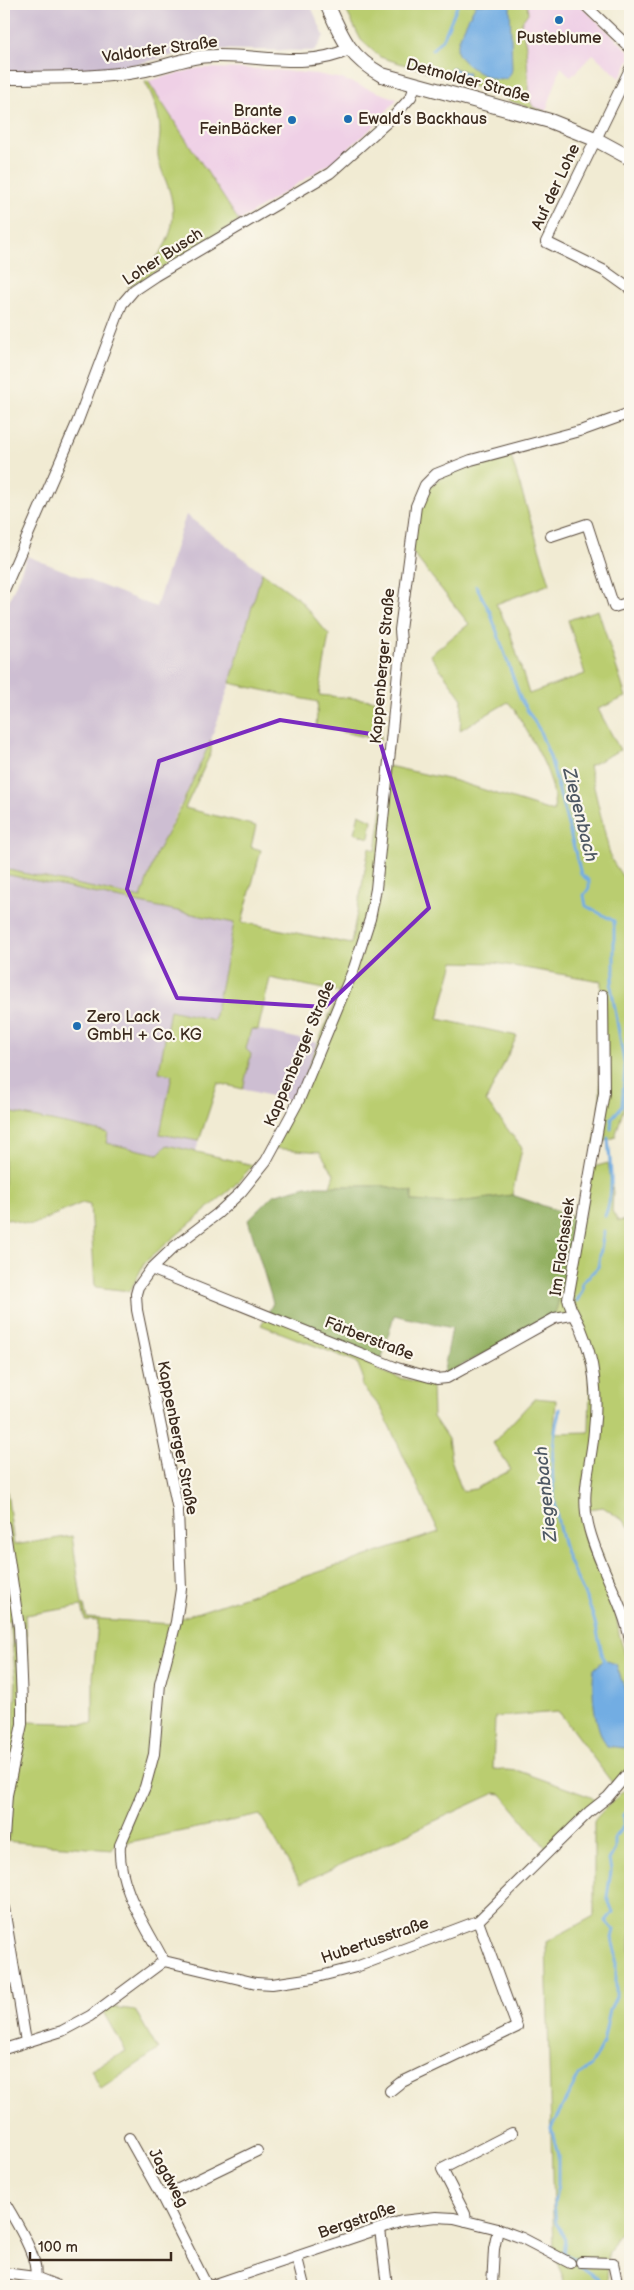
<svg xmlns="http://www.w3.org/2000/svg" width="634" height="2290" viewBox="0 0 634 2290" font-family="'Balsamiq Sans',sans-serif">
	<rect width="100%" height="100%" fill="#fbf7ec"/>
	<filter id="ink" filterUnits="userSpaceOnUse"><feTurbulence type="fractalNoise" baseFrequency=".02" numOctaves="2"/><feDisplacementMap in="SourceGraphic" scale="10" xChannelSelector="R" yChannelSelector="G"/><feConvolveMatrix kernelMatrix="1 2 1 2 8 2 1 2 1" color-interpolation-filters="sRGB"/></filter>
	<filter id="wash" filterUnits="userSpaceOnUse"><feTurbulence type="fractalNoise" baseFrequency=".0096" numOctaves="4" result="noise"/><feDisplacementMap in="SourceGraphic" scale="20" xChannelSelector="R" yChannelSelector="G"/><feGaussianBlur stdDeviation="1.12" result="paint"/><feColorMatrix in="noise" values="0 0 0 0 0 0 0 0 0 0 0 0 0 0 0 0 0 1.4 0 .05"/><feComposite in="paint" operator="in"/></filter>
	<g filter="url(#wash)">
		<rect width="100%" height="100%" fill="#f1ebd3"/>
		<g fill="#efd0e6">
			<polygon points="519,4 578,4 629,51 630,59 620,78 593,54 571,77 561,67 545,114 523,106"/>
			<polygon points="199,68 263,69 317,74 342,79 397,99 373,127 335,160 239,221 148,81"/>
		</g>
		<g fill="#cdbed2">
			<polygon points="4,4 310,4 324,36 315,51 200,49 119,68 93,71 4,73"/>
			<polygon points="186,515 262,572 230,683 207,752 156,854 141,898 4,869 4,613 27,556 156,607"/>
			<polygon points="4,874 234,922 214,1020 170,1011 159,1072 172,1074 160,1134 199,1141 196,1151 167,1145 158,1154 105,1143 107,1133 4,1111"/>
			<polygon points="251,1028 318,1043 294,1102 243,1089 251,1054 246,1049"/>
		</g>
		<g fill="#bacd70" stroke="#7a7c47" fill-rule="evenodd">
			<polygon points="343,4 527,4 528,13 521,23 526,46 530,101 533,107 545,111 544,113 508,100 501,95 380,57 361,40"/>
			<path d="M 148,81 L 239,221 L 127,288 C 155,262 180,239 171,197 C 168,183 160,170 158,156 C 157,149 160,141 160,133 C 160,115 154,98 145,82 Z"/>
			<path d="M 510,453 L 550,584 L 496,604 L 510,632 L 529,694 L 585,674 L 568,620 L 598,610 L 626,697 L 598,709 L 620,750 L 589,766 L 611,859 L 630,888 L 630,1096 L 628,1095 L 615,1137 L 593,1146 L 600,1125 L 601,981 L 495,963 L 454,962 L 438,1019 L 517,1036 L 486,1101 L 522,1148 L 512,1195 L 452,1203 L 411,1201 L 412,1192 L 384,1186 L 330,1186 L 334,1174 L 320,1152 L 272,1148 L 279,1138 L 339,992 L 270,978 L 258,1030 L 251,1029 L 246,1049 L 251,1054 L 243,1089 L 218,1083 L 199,1141 L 160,1134 L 172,1075 L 159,1072 L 170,1010 L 214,1020 L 234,923 L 4,874 L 4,869 L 141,898 L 156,854 L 179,811 L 211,740 L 211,753 L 185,808 L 256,826 L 251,847 L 261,850 L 242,922 L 351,944 L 369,848 L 376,850 L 388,766 L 456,781 L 554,812 C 558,777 531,740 515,710 L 508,702 L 460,730 L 462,699 L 430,655 L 469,624 L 412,552 C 413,541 417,503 422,496 C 441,468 480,461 510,453 Z"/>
			<polygon points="262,572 298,598 329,635 319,695 383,701 380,740 316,726 318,702 230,683"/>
			<polygon points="359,814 372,820 369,838 354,833"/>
			<polygon points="4,1111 108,1133 106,1143 158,1154 167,1145 253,1165 232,1188 145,1262 130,1291 95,1287 90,1205 82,1203 32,1225 4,1218"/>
			<path d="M 608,1163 L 613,1192 L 612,1211 L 618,1221 L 630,1220 L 630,1528 L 624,1521 L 603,1507 L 582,1510 L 611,1579 L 619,1634 L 630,1672 L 630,1765 L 613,1784 L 559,1712 L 495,1717 L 493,1769 L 519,1771 L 591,1797 L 596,1801 L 545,1847 L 501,1794 L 495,1793 L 301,1883 L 260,1815 L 115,1845 L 112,1850 L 4,1841 L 4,1775 L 14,1725 L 16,1682 L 10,1622 L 4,1620 L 4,1586 L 6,1583 L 4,1565 L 4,1469 L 14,1545 L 72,1536 L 82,1604 L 84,1605 L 87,1618 L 171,1624 L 175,1620 L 439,1532 L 381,1408 L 362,1386 L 363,1377 L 357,1362 L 261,1325 L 268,1313 L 381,1362 L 377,1370 L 400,1378 L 432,1385 L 433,1417 L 448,1439 L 451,1459 L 462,1491 L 475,1489 L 511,1470 L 493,1443 L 535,1398 L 556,1400 L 554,1433 L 589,1432 L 590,1385 L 586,1352 L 570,1316 L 554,1317 L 569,1264 L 573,1216 L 584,1218 L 590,1168 ZM 82,1606 L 85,1620 L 98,1621 L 93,1677 L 93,1724 L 28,1722 L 29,1681 L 25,1615 Z"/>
			<path d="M 630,1787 L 630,2214 L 608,2255 L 607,2286 L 562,2286 L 563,2276 L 554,2252 L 546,1942 L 594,1916 L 594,1822 C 596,1816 618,1797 624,1790 L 626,1792 Z"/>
			<polygon points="111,2007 135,2010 158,2050 101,2089 91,2070 126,2051 104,2012"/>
		</g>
		<polygon fill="#93b062" stroke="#676d40" points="306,1186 384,1186 412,1192 412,1201 452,1203 512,1195 573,1216 569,1264 554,1317 443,1375 452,1328 394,1315 381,1362 268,1313 273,1303 248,1220 273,1195"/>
		<g fill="#72ade3" stroke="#566c80">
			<path d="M 476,4 L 510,4 L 512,69 C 508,97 458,63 457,51 C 456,40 471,14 476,4 Z"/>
			<polygon points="451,67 469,73 467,78 449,73"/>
			<path d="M 604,1660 L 616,1664 L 630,1704 L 630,1746 L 624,1748 L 607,1746 C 594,1727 591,1692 594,1669 Z"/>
		</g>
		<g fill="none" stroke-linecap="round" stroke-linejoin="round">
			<g stroke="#72ade3" stroke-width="3">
				<polyline points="432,50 444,37 458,4"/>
				<polyline points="476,586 490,612 521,700 539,729 550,757 581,874 589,881 589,888 584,895 586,906 614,921 614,974 611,986 625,1068 622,1106 612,1118 611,1129"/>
				<path d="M 605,1216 C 615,1192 610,1164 608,1138"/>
				<polyline points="577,1301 583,1289 582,1283 598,1267 604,1231"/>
				<path d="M 560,1409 C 547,1454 552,1511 567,1556 C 575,1578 588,1597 594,1619 C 598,1633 600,1647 604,1660"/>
				<polyline points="575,2259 563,2253 565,2240 556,2222 554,2203 558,2185 558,2155 551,2128 579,2075 591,2066 603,2043 610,2009 616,1997 616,1955 612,1938 614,1930 606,1921 613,1912 607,1897 611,1871 609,1860 615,1849 615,1837 624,1825 624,1815 630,1808"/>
				<polyline points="579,2266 597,2278 602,2286"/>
			</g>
		</g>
	</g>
	<g filter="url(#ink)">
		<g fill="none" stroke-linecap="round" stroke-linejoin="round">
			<g stroke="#564739" stroke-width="12">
				<g id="minor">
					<polyline points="584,4 630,48"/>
					<polyline points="630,69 546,242 605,271 630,289"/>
					<polyline points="551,536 587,524 614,607 630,602"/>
					<polyline points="4,590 77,423 122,304 134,290 155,276 330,173 394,116 411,97 415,86"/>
					<path d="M 603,995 L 604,1093 L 568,1299 C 571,1312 575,1315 580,1326 C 587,1343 592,1359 594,1377 C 596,1394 596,1413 594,1430 C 592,1462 580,1492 588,1524 C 597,1565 623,1600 630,1641"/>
					<polyline points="151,1269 397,1368 437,1379 447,1378 555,1318 571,1315"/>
					<polyline points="4,1525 19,1627 22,1703 22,1724 7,1795 4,1838"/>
					<polyline points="4,1908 26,2042"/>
					<path d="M 164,1961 C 146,1926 117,1886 120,1845 L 145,1787 L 154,1754 L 160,1684 L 176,1622 L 181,1589 L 178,1510 L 137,1310 L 136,1294 L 138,1287 L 151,1269 L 174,1247 L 217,1214 L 241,1192 L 266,1161 L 299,1100 L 354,968 L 370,919 L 376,889 L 401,642 L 400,630 L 416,506 L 425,485 L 436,474 L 471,460 L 583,430 L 630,413"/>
					<polyline points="4,2049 62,2031 90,2016 164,1961 256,1983 272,1984 313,1978 356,1967 478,1921 589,1812 608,1797 630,1771"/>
					<polyline points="390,2091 400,2083 517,2027 478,1921"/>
					<polyline points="129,2138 162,2197 207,2286"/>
					<polyline points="162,2197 257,2151"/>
					<path d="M 4,2201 C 13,2218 40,2258 35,2277"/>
					<polyline points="466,2221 465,2214 442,2169 512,2133"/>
					<polyline points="380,2229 387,2286"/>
					<polyline points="297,2258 304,2286"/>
					<polyline points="581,2262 613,2263 618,2286"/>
					<polyline points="4,2273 35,2277 58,2286"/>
					<polyline points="210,2286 402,2221 436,2217 454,2218 498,2229 522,2238 570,2263"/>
					<polyline points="492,2286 494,2249 498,2229"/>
				</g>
			</g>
			<g stroke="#564739" stroke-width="14">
				<path id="tertiary" d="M 4,78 C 49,77 96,79 140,71 C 160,68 179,60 199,57 C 248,51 304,72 349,49"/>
			</g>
			<g stroke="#564739" stroke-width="16">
				<path id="secondary" d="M 327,4 C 342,37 348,56 382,75 L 550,121 L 595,139 L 630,158"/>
			</g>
			<use href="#minor" stroke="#fff" stroke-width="10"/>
			<use href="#tertiary" stroke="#fff" stroke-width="12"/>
			<use href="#secondary" stroke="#fff" stroke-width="14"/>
		</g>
	</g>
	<path fill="none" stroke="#7b2cbf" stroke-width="4" stroke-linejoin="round" d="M 280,720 L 378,735 L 429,908 L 325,1007 L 177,998 L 127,889 L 159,761 Z"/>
	<g fill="#1f6fb2" stroke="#fbf7ec" stroke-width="2">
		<circle cx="559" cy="20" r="5"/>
		<circle cx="348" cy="119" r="5"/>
		<circle cx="292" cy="120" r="5"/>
		<circle cx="77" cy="1026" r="5"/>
	</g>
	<g text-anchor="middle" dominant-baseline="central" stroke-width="4.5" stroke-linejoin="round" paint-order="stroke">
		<g font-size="16" fill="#3b2a1e" stroke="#fbf7ec" text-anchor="start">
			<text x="559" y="38" text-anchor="middle">Pusteblume</text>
			<text x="282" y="111" text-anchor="end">Brante<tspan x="282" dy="18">FeinBäcker</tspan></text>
			<text x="358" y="119">Ewald’s Backhaus</text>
			<text x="87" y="1017">Zero Lack<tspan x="87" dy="18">GmbH + Co. KG</tspan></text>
		</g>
		<g font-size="16" fill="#3b2a1e" stroke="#fbf7ec">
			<text transform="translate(160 50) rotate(-8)">Valdorfer Straße</text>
			<text transform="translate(468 81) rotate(15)">Detmolder Straße</text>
			<text transform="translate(556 187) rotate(-65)">Auf der Lohe</text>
			<text transform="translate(163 257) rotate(-33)">Loher Busch</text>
			<text transform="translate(383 666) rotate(-85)">Kappenberger Straße</text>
			<text transform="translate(300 1054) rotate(-67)">Kappenberger Straße</text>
			<text transform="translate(563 1247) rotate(-82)">Im Flachssiek</text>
			<text transform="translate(369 1339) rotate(21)">Färberstraße</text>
			<text transform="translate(177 1438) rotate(79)">Kappenberger Straße</text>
			<text transform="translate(375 1941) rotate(-19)">Hubertusstraße</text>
			<text transform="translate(168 2178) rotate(61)">Jagdweg</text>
			<text transform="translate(357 2221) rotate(-19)">Bergstraße</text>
		</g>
		<g font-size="18" font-style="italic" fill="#4e5863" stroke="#fbf7ec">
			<text transform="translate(580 815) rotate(76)">Ziegenbach</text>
			<text transform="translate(546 1494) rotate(-96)">Ziegenbach</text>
		</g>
	</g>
	<rect width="634" height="2290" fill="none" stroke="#fbf7ec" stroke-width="20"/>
	<path d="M30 2252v8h141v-8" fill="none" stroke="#3b2a1e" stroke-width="2.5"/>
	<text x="38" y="2252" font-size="15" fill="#3b2a1e" stroke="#fbf7ec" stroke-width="4" paint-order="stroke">100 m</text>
</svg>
